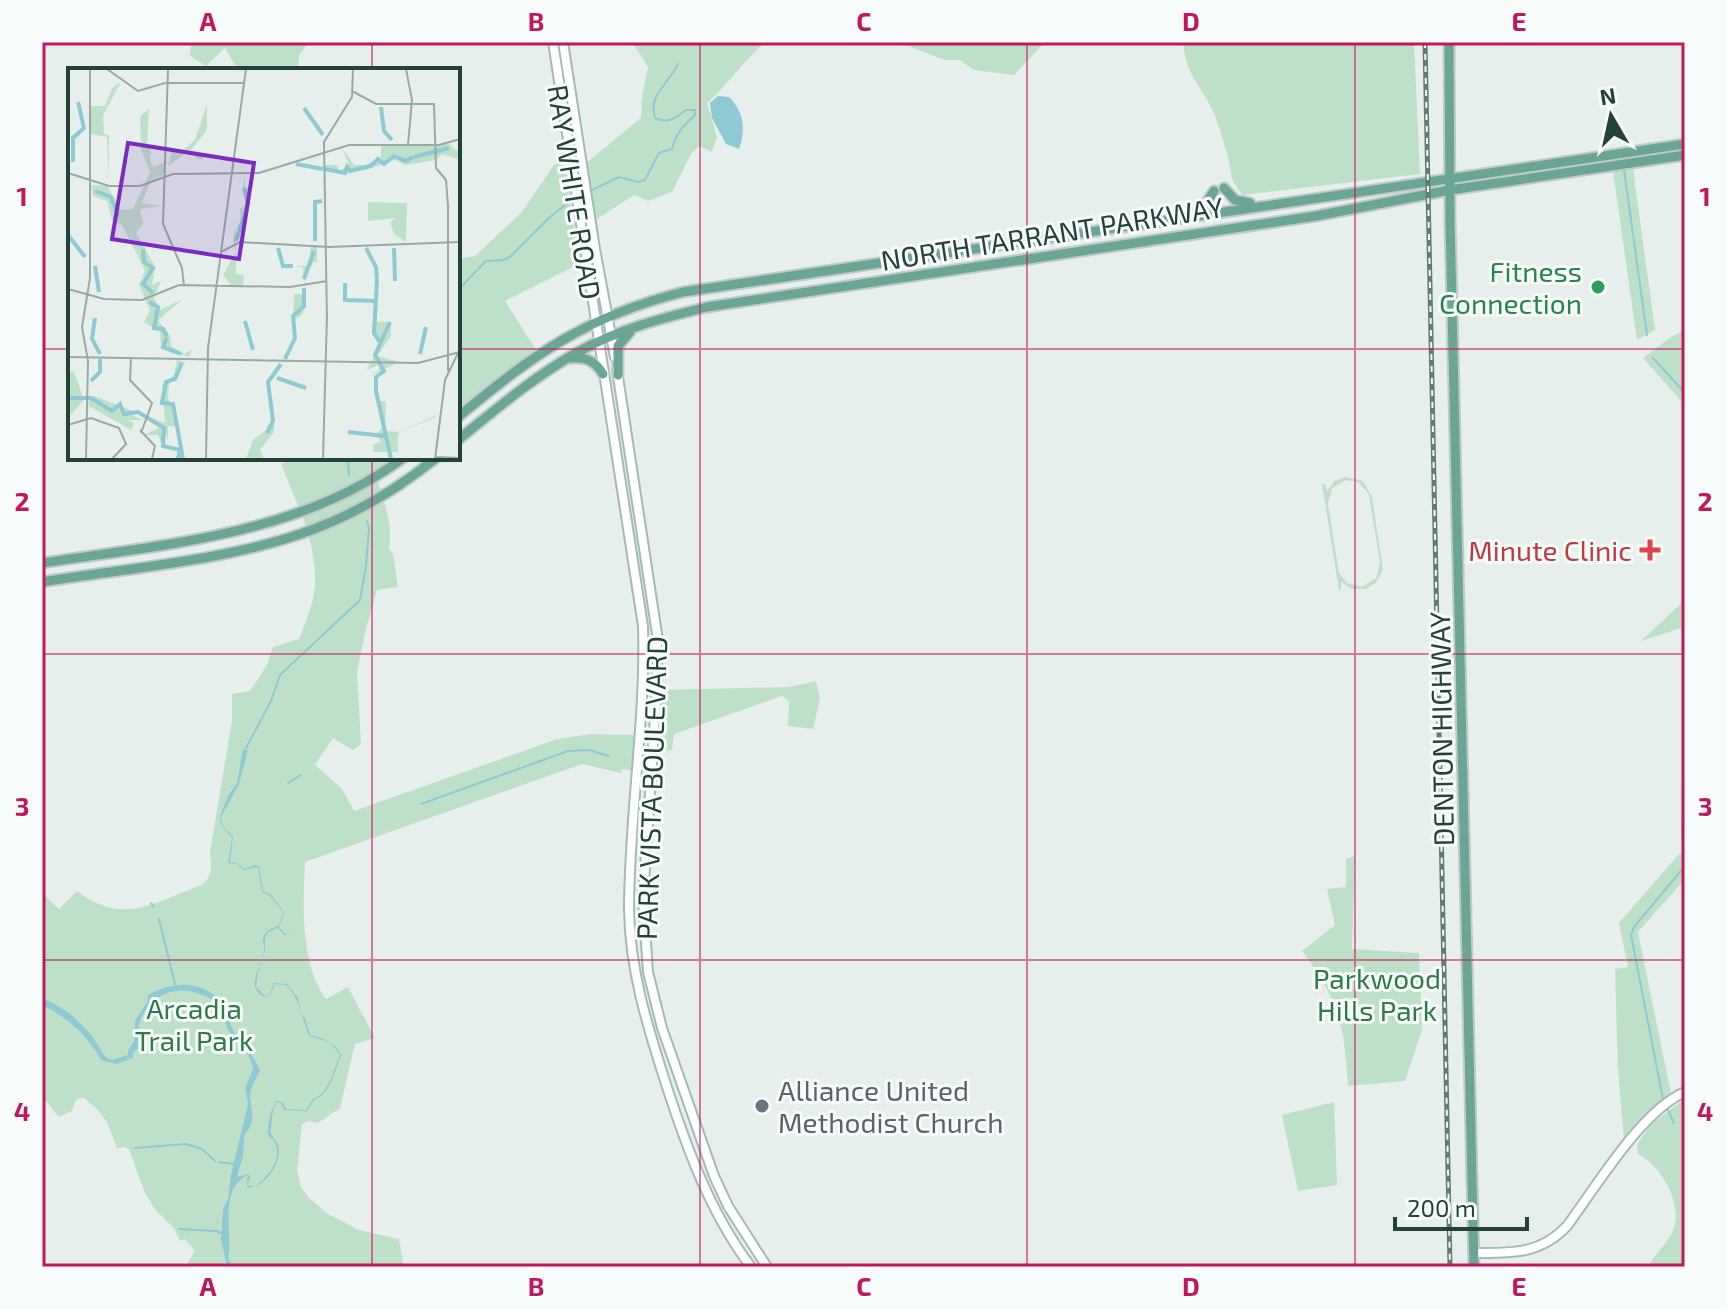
<svg xmlns="http://www.w3.org/2000/svg" width="1727" height="1309" viewBox="0 0 1727 1309" font-family="'Exo 2',sans-serif">
	<rect width="100%" height="100%" fill="#e6efeb"/>
	<g fill="#bfe0c8" fill-rule="evenodd">
		<polygon points="191,42 309,42 299,55 298,70 238,70 225,48 206,66 190,56"/>
		<path d="M 632,42 L 765,42 C 744,61 728,84 707,103 L 717,137 L 712,152 L 699,146 L 691,154 L 672,192 L 648,201 L 634,195 L 594,221 L 585,164 L 641,118 L 642,97 L 648,67 Z"/>
		<polygon points="897,42 1045,42 1014,75 974,70 960,60 945,60"/>
		<path d="M 1183,42 L 1414,42 L 1420,174 L 1243,195 C 1227,179 1233,170 1226,150 C 1222,137 1218,122 1212,109 C 1199,83 1186,75 1183,42 Z"/>
		<polygon points="565,157 579,264 505,301 536,350 458,410 458,259 475,256 521,213 554,165"/>
		<polygon points="1633,169 1655,330 1637,340 1613,171"/>
		<polygon points="1685,330 1685,405 1643,358 1671,337"/>
		<path d="M 295,458 L 395,458 L 375,474 C 383,499 394,525 389,548 L 393,554 L 398,587 L 377,590 L 366,629 L 357,672 L 361,744 L 353,750 L 333,738 L 315,765 L 342,789 L 354,811 L 557,739 L 591,734 L 634,735 L 634,771 L 622,769 L 621,773 L 582,764 L 305,862 C 303,904 300,964 326,999 L 348,987 L 375,1038 L 355,1044 L 340,1108 L 318,1123 L 309,1121 L 302,1124 L 297,1171 L 301,1187 L 308,1197 L 328,1214 L 359,1230 L 399,1239 L 404,1267 L 185,1267 L 195,1251 L 185,1239 L 180,1241 L 174,1228 L 154,1208 L 144,1191 L 129,1149 L 124,1147 L 117,1148 L 107,1122 L 98,1110 L 83,1097 L 76,1100 L 72,1111 L 59,1117 L 42,1096 L 42,893 L 59,909 L 77,891 C 122,926 154,903 201,885 C 214,876 211,867 210,852 L 232,721 L 232,694 L 250,691 L 267,665 L 273,647 L 299,639 C 303,627 309,615 312,603 C 324,555 298,507 281,464 Z"/>
		<path d="M 1345,477 L 1363,481 L 1372,497 L 1383,570 L 1376,583 L 1366,589 L 1352,589 L 1341,582 L 1341,589 L 1339,590 L 1322,484 L 1325,484 L 1327,491 L 1335,481 ZM 1346,480 L 1358,482 L 1369,494 L 1380,563 L 1376,578 L 1362,587 L 1347,583 L 1339,573 L 1328,504 L 1332,488 Z"/>
		<polygon points="1685,600 1685,840 1681,839 1684,642 1681,628 1641,641"/>
		<polygon points="816,681 820,699 813,729 788,726 789,701 782,696 674,734 672,750 656,752 662,690 790,687"/>
		<polygon points="1679,854 1685,856 1685,879 1638,932 1671,1094 1639,1121 1624,1140 1618,1070 1615,969 1628,967 1619,923"/>
		<path d="M 1355,856 L 1352,949 L 1419,953 L 1422,1030 L 1405,1081 L 1348,1086 C 1344,1024 1340,1002 1302,951 L 1335,925 L 1327,889 L 1346,887 L 1346,859 Z"/>
		<path d="M 1685,1099 L 1685,1267 L 1647,1267 C 1655,1255 1673,1238 1675,1224 C 1680,1198 1660,1166 1638,1154 L 1637,1145 L 1651,1124 Z"/>
		<polygon points="1334,1102 1337,1185 1298,1191 1282,1115"/>
	</g>
	<g fill="#8ec9d4">
		<path d="M 718,96 L 729,97 C 744,112 746,129 739,149 L 726,144 L 712,118 L 710,103 Z"/>
		<path d="M 243,749 L 248,750 L 239,784 L 221,817 L 222,825 L 233,837 L 230,862 L 236,863 L 245,869 L 255,865 L 259,866 L 263,891 L 271,895 L 284,912 L 279,927 L 285,934 L 292,935 L 284,935 L 278,928 L 268,932 L 265,938 L 265,950 L 258,973 L 256,987 L 265,996 L 270,994 L 274,983 L 287,984 L 298,998 L 301,1014 L 305,1018 L 310,1035 C 325,1039 334,1041 341,1055 C 335,1070 330,1095 314,1100 L 307,1111 L 284,1110 L 281,1103 L 277,1102 C 270,1113 273,1121 270,1132 C 272,1136 275,1139 277,1143 C 284,1160 267,1186 249,1188 L 247,1185 L 248,1175 C 217,1189 234,1235 228,1259 L 234,1267 L 227,1267 L 221,1239 L 223,1209 L 228,1199 L 231,1175 L 248,1104 L 245,1088 L 253,1069 C 251,1052 239,1046 230,1033 C 224,1025 225,1013 218,1005 C 214,1000 208,997 203,995 C 178,985 153,992 141,1018 C 137,1028 139,1037 138,1048 L 133,1053 L 133,1058 L 117,1064 L 101,1060 C 87,1035 69,1019 44,1006 L 42,1008 L 42,999 C 62,1004 85,1025 96,1042 C 102,1050 102,1057 112,1060 L 128,1055 L 128,1050 L 134,1042 L 135,1021 L 148,1001 L 148,995 C 172,981 205,979 223,1005 C 228,1013 228,1020 232,1028 C 241,1044 253,1053 260,1071 C 257,1077 253,1083 251,1090 C 247,1106 260,1117 244,1135 L 243,1156 L 237,1177 L 248,1174 L 250,1177 L 248,1185 L 254,1187 C 266,1179 283,1160 275,1143 C 273,1136 269,1141 268,1132 C 268,1122 271,1109 277,1101 L 282,1102 L 286,1109 L 306,1110 L 313,1099 C 329,1094 333,1070 340,1055 L 330,1042 L 309,1036 C 302,1020 300,998 286,985 L 275,984 L 270,995 L 264,997 C 244,986 263,966 264,950 C 265,941 261,945 264,936 C 266,930 274,928 279,925 L 283,912 L 270,896 L 262,892 L 258,867 L 244,870 L 236,864 L 228,863 L 232,838 L 221,825 L 220,817 L 228,796 L 237,783 Z"/>
	</g>
	<g fill="none" stroke-linecap="round" stroke-linejoin="round">
		<g stroke="#8ec9d4" stroke-width="2">
			<polyline points="1624,170 1647,335"/>
			<path d="M 590,191 L 619,177 L 638,182 L 645,180 L 659,153 L 672,149 C 676,133 683,126 695,115 L 695,110 L 686,110 C 676,118 668,124 655,118 C 648,94 668,85 678,64"/>
			<polyline points="458,290 486,261 503,260 510,257 550,217 569,202"/>
			<polyline points="1653,358 1685,393"/>
			<polyline points="348,458 349,475"/>
			<polyline points="246,748 271,701 280,675 360,600 366,566 369,528 367,521"/>
			<polyline points="288,783 301,775"/>
			<polyline points="421,804 568,751 589,750 609,756"/>
			<polyline points="151,903 154,907"/>
			<polyline points="159,919 175,984"/>
			<polyline points="1663,1099 1631,935 1634,927 1685,866"/>
			<polyline points="1668,1110 1674,1123"/>
			<polyline points="135,1148 186,1144 202,1149 215,1161"/>
			<polyline points="219,1162 234,1164"/>
			<polyline points="179,1229 216,1231 224,1234"/>
		</g>
		<g stroke="#a4bbb3" stroke-width="12">
			<g id="secondary">
				<path d="M 553,42 L 643,626 C 646,720 629,815 629,910 C 630,970 647,1025 665,1081 C 686,1146 709,1211 751,1267"/>
				<polyline points="563,42 595,249 615,357"/>
				<polyline points="617,370 657,634 657,686 643,899 648,972 662,1028 714,1176 728,1206 767,1267"/>
				<path d="M 1474,1253 C 1510,1253 1540,1255 1567,1226 C 1596,1187 1641,1111 1685,1092"/>
			</g>
		</g>
		<g stroke="#c2cac8" stroke-width="13">
			<g id="primary">
				<polyline points="1449,42 1450,220 1474,1267"/>
				<polyline points="1224,188 1235,200 1250,203"/>
				<polyline points="1192,213 1205,205 1214,191"/>
				<path d="M 571,358 C 586,357 595,361 603,374"/>
				<polyline points="618,375 618,346 630,332"/>
				<path d="M 458,417 C 534,354 585,317 683,292 L 1685,144"/>
				<path d="M 458,440 C 496,409 535,376 578,352 C 619,329 663,318 707,307 L 1316,216 L 1450,190 L 1685,155"/>
				<path d="M 42,563 C 166,544 300,535 403,458"/>
				<path d="M 42,582 C 128,568 234,560 314,529 C 359,512 399,488 436,458"/>
			</g>
		</g>
		<use href="#secondary" stroke="#fff" stroke-width="8"/>
		<use href="#primary" stroke="#6aa596" stroke-width="9"/>
		<g stroke="#5f7d75" stroke-width="5">
			<polyline id="rail" points="1425,42 1450,1267"/>
		</g>
		<use href="#rail" stroke="#f7fbf9" stroke-width="2" stroke-dasharray="6" stroke-linecap="butt"/>
	</g>
	<path fill="none" stroke="#c2185b" stroke-width="2" stroke-opacity="0.55" d="M 372,42 L 372,70M 700,42 L 700,1267M 1027,42 L 1027,1267M 1355,42 L 1355,1267M 42,349 L 70,349M 458,349 L 1685,349M 372,458 L 372,1267M 42,654 L 1685,654M 42,960 L 1685,960"/>
	<circle fill="#2e9e5b" stroke="#f7fbf9" stroke-width="3" cx="1598" cy="287" r="8"/>
	<path fill="#e0444e" stroke="#f7fbf9" stroke-width="3" d="M1646 538h8v8h8v8h-8v8h-8v-8h-8v-8h8z"/>
	<circle fill="#6b7280" stroke="#f7fbf9" stroke-width="3" cx="762" cy="1106" r="8"/>
	<g text-anchor="middle" dominant-baseline="central" stroke-width="6" stroke-linejoin="round" paint-order="stroke">
		<g font-size="28" fill="#24423a" stroke="#f7fbf9">
			<text transform="translate(575 192) rotate(81)">RAY WHITE ROAD</text>
			<text transform="translate(1052 233) rotate(-9)">NORTH TARRANT PARKWAY</text>
			<text transform="translate(1441 729) rotate(-91)">DENTON HIGHWAY</text>
			<text transform="translate(651 788) rotate(-88)">PARK VISTA BOULEVARD</text>
		</g>
		<g font-size="28" fill="#27864d" stroke="#f7fbf9" text-anchor="end">
			<text x="1582" y="271">Fitness<tspan x="1582" dy="32">Connection</tspan></text>
		</g>
		<g font-size="28" fill="#be3a42" stroke="#f7fbf9" text-anchor="end">
			<text x="1632" y="550">Minute Clinic</text>
		</g>
		<g font-size="28" fill="#2d7a4b" stroke="#f7fbf9">
			<text x="1377" y="978">Parkwood<tspan x="1377" dy="32">Hills Park</tspan></text>
			<text x="194" y="1008">Arcadia<tspan x="194" dy="32">Trail Park</tspan></text>
		</g>
		<g font-size="28" fill="#5b616d" stroke="#f7fbf9" text-anchor="start">
			<text x="778" y="1090">Alliance United<tspan x="778" dy="32">Methodist Church</tspan></text>
		</g>
	</g>
	<g transform="translate(68 68)">
		<rect width="392" height="392" fill="#e6efeb"/>
		<path d="M 53,14 L 35,47 L 36,66 L 41,67 L 41,115 L 39,69 L 23,66 L 22,38 L 37,38 L 44,20 ZM 139,36 L 139,62 L 122,83 L 139,86 L 133,92 L 118,85 L 100,98 L 104,81 L 114,83 L 127,72 ZM 81,40 L 79,78 L 99,79 L 83,80 L 82,93 L 86,99 L 99,93 L 95,107 L 82,114 L 74,135 L 93,138 L 72,141 L 75,155 L 68,165 L 87,198 L 84,217 L 93,213 L 86,230 L 92,242 L 115,231 L 90,252 L 102,268 L 103,278 L 117,286 L 124,281 L 121,289 L 93,281 L 92,264 L 76,254 L 82,242 L 71,217 L 77,202 L 54,157 L 44,152 L 39,133 L 25,128 L 23,117 L 39,118 L 53,142 L 65,141 L 82,104 L 73,81 L 72,49 ZM 381,76 L 392,85 L 392,92 L 374,86 L 368,92 L 337,97 L 327,92 L 297,102 L 276,105 L 256,103 L 256,97 L 269,97 L 271,103 L 281,97 L 274,80 L 286,97 L 297,97 L 313,90 L 313,77 ZM 177,106 L 177,119 L 185,122 L 180,122 L 180,139 L 177,140 L 174,157 L 168,162 L 168,206 L 176,207 L 175,218 L 163,217 L 155,207 L 168,184 L 165,172 L 167,161 L 173,156 L 172,141 L 179,136 L 175,119 ZM 300,134 L 339,135 L 338,174 L 326,166 L 322,154 L 328,150 L 300,153 ZM 242,178 L 249,179 L 249,194 L 245,194 L 244,198 L 237,201 L 235,246 L 225,253 L 226,226 L 235,226 L 236,215 L 235,199 L 225,198 L 243,198 ZM 309,219 L 309,244 L 306,254 L 323,254 L 323,268 L 309,288 L 332,294 L 299,309 L 311,302 L 311,297 L 299,302 L 312,275 L 304,264 L 308,235 L 302,234 L 308,232 ZM 109,292 L 117,294 L 101,316 L 100,330 L 111,358 L 100,358 L 100,373 L 98,366 L 93,375 L 90,367 L 76,367 L 93,359 L 69,345 L 60,345 L 74,352 L 60,352 L 66,355 L 63,362 L 21,338 L 21,328 L 26,328 L 97,355 L 94,317 L 106,307 ZM 0,303 L 6,304 L 16,332 L 0,350 ZM 311,333 L 318,333 L 317,363 L 332,364 L 369,347 L 368,349 L 330,365 L 330,384 L 305,384 L 305,377 L 313,374 L 308,366 L 314,360 ZM 206,356 L 206,364 L 192,382 L 196,391 L 178,391 L 185,372 Z" fill="#bfe0c8"/>
		<path fill="none" stroke="#8ec9d4" stroke-width="4" d="M 313,39 L 316,63 L 324,72M 236,40 L 255,67M 346,89 L 381,80M 5,94 L 5,70 L 16,60 L 10,34M 228,96 L 255,101M 257,101 L 277,105 L 279,99 L 282,103 L 303,98 L 310,91 L 316,96 L 326,88 L 338,93 L 345,89M 27,123 L 43,129 L 50,148M 0,167 L 17,189M 168,173 L 180,136 L 176,120M 247,173 L 247,134 L 254,133M 210,180 L 215,198 L 225,198M 298,180 L 308,199 L 309,212M 326,180 L 327,213M 75,181 L 76,194 L 85,200 L 75,216 L 85,225M 27,198 L 31,224M 236,211 L 246,183M 309,212 L 306,265 L 313,276M 277,215 L 277,232 L 309,233M 81,234 L 90,239 L 86,260 L 95,261 L 99,268M 27,250 L 24,271 L 32,286M 177,253 L 185,282M 322,254 L 307,287 L 316,303 L 308,309 L 308,323 L 323,391M 99,269 L 95,279 L 113,286M 352,286 L 358,259M 217,291 L 227,270 L 225,248 L 236,238 L 236,220M 114,295 L 107,311 L 98,314 L 94,335 L 105,336 L 115,391M 209,310 L 238,320M 23,313 L 32,304 L 32,291M 0,330 L 23,330 L 44,343 L 52,336 L 56,346 L 70,344 L 96,360 L 95,378 L 112,382 L 110,391M 280,364 L 316,368M 199,365 L 205,353 L 200,314 L 213,296"/>
		<path fill="none" stroke="#98aaa4" stroke-width="2" d="M 39,1 L 70,23 L 97,15 L 176,15M 100,1 L 95,156 L 114,200 L 116,218M 338,1 L 344,32 L 340,77M 284,23 L 308,36 L 366,36 L 368,100 L 378,112 L 380,138 L 380,303M 0,105 L 41,118 L 72,118 L 105,106 L 191,105 L 281,77 L 371,77 L 392,71M 153,184 L 172,174 L 261,179 L 392,174M 0,221 L 36,231 L 74,232 L 111,217 L 222,219 L 259,213M 259,253 L 256,74 L 284,29 L 285,1M 0,289 L 350,295 L 392,284M 63,290 L 62,312 L 84,335 L 73,365M 0,357 L 23,350 L 51,360 L 58,376 L 44,391M 72,362 L 87,378 L 84,391M 367,389 L 392,390M 18,391 L 20,293 L 14,259 L 22,210 L 22,1M 138,391 L 140,280 L 178,1M 255,391 L 259,247M 367,391 L 377,312 L 392,281"/>
		<path fill="#7b2cbf" fill-opacity="0.15" stroke="#7b2cbf" stroke-width="4" d="M 60,75 L 186,95 L 171,191 L 44,171 Z"/>
		<rect width="392" height="392" fill="none" stroke="#24423a" stroke-width="4"/>
	</g>
	<rect width="1727" height="1309" fill="none" stroke="#f7fbf9" stroke-width="88"/>
	<g transform="translate(1611 116) rotate(351)" stroke="#f7fbf9" stroke-width="6" paint-order="stroke">
	<path d="M0-6L14 30L0 20L-14 30Z" fill="#24423a"/>
	<text y="-12" font-size="22" font-weight="bold" text-anchor="middle" fill="#24423a">N</text>
	</g>
	<path d="M1395 1217v12h132v-12" fill="none" stroke="#24423a" stroke-width="4"/>
	<text x="1407" y="1217" font-size="24" fill="#24423a" stroke="#f7fbf9" stroke-width="6" paint-order="stroke">200 m</text>
	<rect x="44" y="44" width="1639" height="1221" fill="none" stroke="#c2185b" stroke-width="3"/>
	<g font-size="26" text-anchor="middle" font-weight="bold" fill="#c2185b">
		<text x="208" y="31">A</text>
		<text x="536" y="31">B</text>
		<text x="864" y="31">C</text>
		<text x="1191" y="31">D</text>
		<text x="1519" y="31">E</text>
		<text x="22" y="206">1</text>
		<text x="1705" y="206">1</text>
		<text x="22" y="511">2</text>
		<text x="1705" y="511">2</text>
		<text x="22" y="816">3</text>
		<text x="1705" y="816">3</text>
		<text x="22" y="1121">4</text>
		<text x="1705" y="1121">4</text>
		<text x="208" y="1296">A</text>
		<text x="536" y="1296">B</text>
		<text x="864" y="1296">C</text>
		<text x="1191" y="1296">D</text>
		<text x="1519" y="1296">E</text>
	</g>
</svg>
